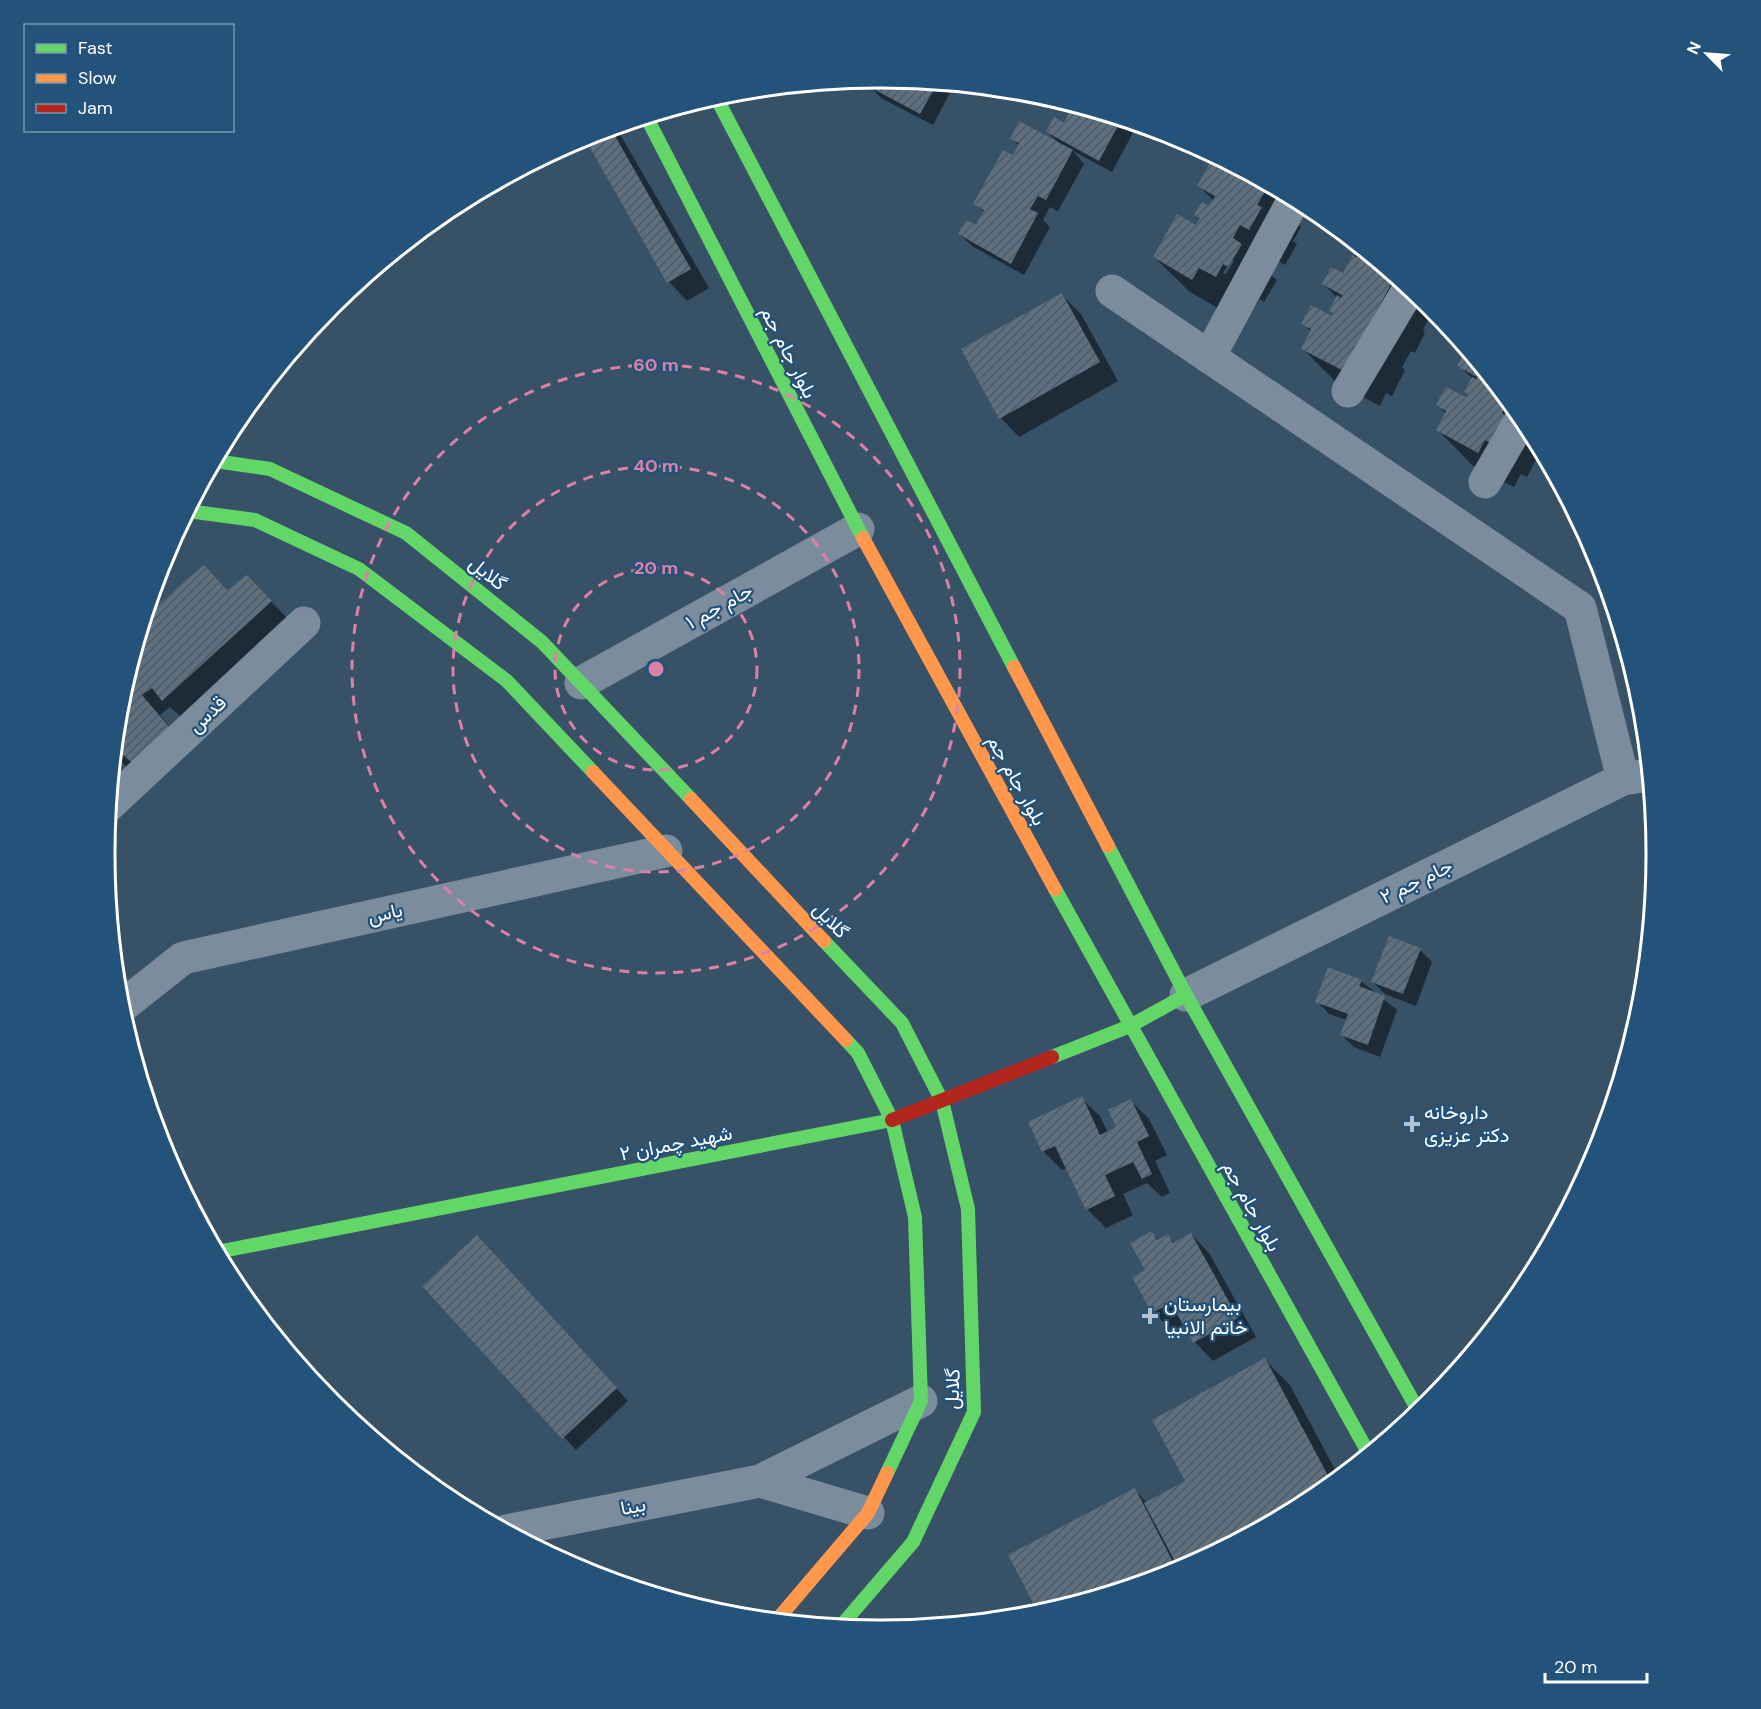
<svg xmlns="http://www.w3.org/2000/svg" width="1761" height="1709" viewBox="0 0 1761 1709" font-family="'DM Sans',Vazirmatn,sans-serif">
	<defs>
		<pattern id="building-hatch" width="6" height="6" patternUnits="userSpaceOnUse" patternTransform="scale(1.5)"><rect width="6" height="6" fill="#5c7080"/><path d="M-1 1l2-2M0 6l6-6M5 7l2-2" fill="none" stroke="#525a61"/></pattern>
	</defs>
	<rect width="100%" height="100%" fill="#375166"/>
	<g fill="#0007" fill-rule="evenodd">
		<polygon points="881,78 954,85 933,125 881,98 868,85 872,79"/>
		<polygon points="1065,103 1137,125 1112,172 1073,151 1084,164 1058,211 1050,207 1043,220 1050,227 1024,275 972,246 959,234 976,227 984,212 975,203 1013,157 1019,146 1012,138 1059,143 1047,132 1064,125 1072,110"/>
		<polygon points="616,127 709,288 687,301 669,282 585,137"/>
		<path d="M 1215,157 L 1278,191 L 1293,206 L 1288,214 L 1301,227 L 1293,241 L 1297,244 L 1285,265 L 1276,260 L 1269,273 L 1277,280 L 1264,302 L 1260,299 L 1252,312 L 1235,302 L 1228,314 L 1190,292 L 1154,257 L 1197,227 L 1201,220 L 1196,215 L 1210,208 L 1214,201 L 1199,186 ZM 1232,259 L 1234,261 L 1226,274 L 1223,273 Z"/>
		<polygon points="1358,247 1433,309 1423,330 1425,333 1415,353 1411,351 1402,367 1405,370 1392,396 1386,393 1380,406 1338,384 1303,349 1311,332 1303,323 1332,318 1337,298 1324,284 1344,275"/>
		<polygon points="1062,295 1081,314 1118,381 1019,437 1001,418"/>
		<polygon points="1467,351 1526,423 1538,446 1540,452 1527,477 1521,474 1514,487 1473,466 1438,430 1446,414 1438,405 1467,399 1469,395 1466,392 1473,379 1459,366"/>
		<polygon points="228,591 266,596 289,620 182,718 170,707 160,715 188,749 136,776 114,754 119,703 144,619"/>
		<polygon points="112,768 120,777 111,785"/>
		<polygon points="1420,950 1432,962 1416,1006 1385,994 1373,982"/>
		<polygon points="1361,981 1397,1010 1380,1057 1354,1047 1342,1035 1347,1020 1329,1014 1317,1001"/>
		<polygon points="1081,1098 1100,1116 1108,1133 1119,1128 1130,1100 1149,1119 1167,1155 1155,1161 1170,1193 1162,1197 1147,1183 1123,1194 1133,1215 1106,1228 1087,1209 1067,1168 1062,1170 1043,1151 1030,1123"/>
		<polygon points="1152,1233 1159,1240 1168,1236 1175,1243 1191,1234 1209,1253 1256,1337 1213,1361 1195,1342 1185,1324 1172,1331 1153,1312 1134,1278 1147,1271"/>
		<polygon points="489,1250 628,1401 576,1450 424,1286"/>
		<polygon points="1265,1360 1290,1385 1339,1477 1312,1500 1177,1572 1040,1614 1135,1490 1147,1503 1187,1482"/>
	</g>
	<g fill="url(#building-hatch)">
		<polygon points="881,78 937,84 920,114 866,85 870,79"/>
		<polygon points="1073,105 1121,120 1099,161 1046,132 1054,117 1064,123"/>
		<polygon points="1019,121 1073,150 1046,200 1038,196 1030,209 1038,213 1011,264 958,234 966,220 976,225 984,210 973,204 1003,150 1013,155 1019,143 1010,139"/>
		<polygon points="611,129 691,269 667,283 584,137"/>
		<polygon points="1214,156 1253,177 1250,181 1266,190 1257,205 1262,207 1249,230 1240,225 1233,238 1242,244 1228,267 1223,264 1216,277 1199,268 1192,280 1153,257 1177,214 1196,225 1200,218 1194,215 1202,202 1209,206 1215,196 1197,186"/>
		<polygon points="1357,246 1387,270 1386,271 1353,254"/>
		<polygon points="1353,255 1395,277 1344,371 1301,349 1311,329 1301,324 1311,305 1332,316 1333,313 1329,311 1337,295 1341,298 1342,295 1322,284 1331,267 1343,273"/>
		<polygon points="1062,293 1100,362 999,419 961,349"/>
		<polygon points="1466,350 1508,401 1502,413 1505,415 1491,443 1485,440 1478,453 1436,430 1446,411 1436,405 1446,387 1466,397 1468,394 1464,392 1472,377 1476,379 1477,377 1457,366"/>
		<polygon points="204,565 227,590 247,575 272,601 162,701 152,688 142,695 171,729 132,763 122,754 116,758 114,756 119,703 145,616"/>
		<polygon points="1389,936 1421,948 1403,994 1371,982"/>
		<polygon points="1328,967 1362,980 1359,986 1385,996 1368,1045 1340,1035 1348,1014 1315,1002"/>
		<polygon points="1082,1096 1100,1135 1116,1127 1108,1110 1131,1099 1149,1136 1137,1142 1152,1174 1142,1179 1133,1162 1105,1175 1115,1196 1086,1210 1055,1146 1042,1152 1028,1122"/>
		<polygon points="1152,1231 1157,1240 1168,1234 1173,1243 1191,1233 1238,1318 1193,1343 1171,1303 1152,1313 1132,1277 1145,1270 1130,1243"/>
		<polygon points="477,1235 617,1388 562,1439 422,1286"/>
		<polygon points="1265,1358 1332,1483 1312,1500 1171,1574 1179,1569 1144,1503 1185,1481 1152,1420"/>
		<polygon points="1135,1488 1175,1566 1142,1583 1039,1614 1008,1555"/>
	</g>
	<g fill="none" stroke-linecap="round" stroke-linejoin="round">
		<g stroke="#7b8d9d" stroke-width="33">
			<polyline points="1112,291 1580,608 1623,779"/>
			<polyline points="1209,357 1294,199"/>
			<polyline points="1348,391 1409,289"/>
			<polyline points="1485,482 1522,418"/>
			<polyline points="581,683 858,529"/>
			<polyline points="109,805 304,623"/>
			<polyline points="1186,995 1623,779 1649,775"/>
			<polyline points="120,1008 183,958 666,851"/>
			<polyline points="760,1481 868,1513"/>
			<polyline points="506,1531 760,1481 921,1401"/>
		</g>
		<g stroke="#63d668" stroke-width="14">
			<polyline points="716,97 1014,667"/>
			<polyline points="647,118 863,538"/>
			<polyline points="215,461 270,469 406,533 542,642 691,799"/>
			<polyline points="188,511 255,520 359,569 507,681 593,772"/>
			<polyline points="1108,846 1186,995 1419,1412"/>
			<polyline points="1055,889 1369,1454"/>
			<polyline points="824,941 902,1023 942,1101 968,1209 974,1412 913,1542 840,1627"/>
			<polyline points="846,1040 858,1053 892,1120 915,1217 921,1401 887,1473"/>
			<polyline points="1052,1057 1130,1026 1186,995"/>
			<polyline points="217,1252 892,1120"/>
		</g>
		<g stroke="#ff974d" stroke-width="14">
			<polyline points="863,538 1055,889"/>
			<polyline points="1014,667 1108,846"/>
			<polyline points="593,772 846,1040"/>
			<polyline points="691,799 824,941"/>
			<polyline points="776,1621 868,1513 887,1473"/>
		</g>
		<polyline stroke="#b3261e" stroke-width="14" points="892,1120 1052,1057"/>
	</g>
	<g fill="none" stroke="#dd80a5" stroke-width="3" stroke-dasharray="10 8">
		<circle cx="656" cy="669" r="101"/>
		<circle cx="656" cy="669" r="203"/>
		<circle cx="656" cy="669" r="304"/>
	</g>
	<g fill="#b9c2c9" stroke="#23527a" stroke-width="2">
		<path d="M1409 1115h6v6h6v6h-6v6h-6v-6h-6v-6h6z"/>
		<path d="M1147 1307h6v6h6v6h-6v6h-6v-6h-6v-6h6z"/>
	</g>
	<g text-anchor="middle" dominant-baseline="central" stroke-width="4.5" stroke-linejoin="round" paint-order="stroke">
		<g font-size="20" fill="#fff" stroke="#23527a">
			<text transform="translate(789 352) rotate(63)">بلوار جام جم</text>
			<text transform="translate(488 573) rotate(39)">گلایل</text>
			<text transform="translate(719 606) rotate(-29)">جام جم ۱</text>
			<text transform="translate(207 714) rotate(-43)">قدس</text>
			<text transform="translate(1017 780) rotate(61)">بلوار جام جم</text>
			<text transform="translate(1416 881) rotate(-26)">جام جم ۲</text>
			<text transform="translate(385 913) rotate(-13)">یاس</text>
			<text transform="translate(831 920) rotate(47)">گلایل</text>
			<text transform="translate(676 1143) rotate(-11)">شهید چمران ۲</text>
			<text transform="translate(1252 1206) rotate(61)">بلوار جام جم</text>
			<text transform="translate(952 1389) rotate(-88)">گلایل</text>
			<text transform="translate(633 1506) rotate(-11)">بینا</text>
		</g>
		<g font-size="20" fill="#fff" stroke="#23527a" text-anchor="start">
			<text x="1424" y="1112">داروخانه<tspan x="1424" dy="23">دکتر عزیزی</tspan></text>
			<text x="1164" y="1304">بیمارستان<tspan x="1164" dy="23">خاتم الانبیا</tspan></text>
		</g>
	</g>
	<path d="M0 0H1761V1709H0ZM880 88H881A765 765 0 0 1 1646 853V855A765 765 0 0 1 881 1620H880A765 765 0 0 1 115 855V853A765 765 0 0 1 880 88Z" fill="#23527a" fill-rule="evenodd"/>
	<path fill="none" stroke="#fff" stroke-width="3" d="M880 88H881A765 765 0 0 1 1646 853V855A765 765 0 0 1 881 1620H880A765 765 0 0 1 115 855V853A765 765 0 0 1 880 88Z"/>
	<circle cx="656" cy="669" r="9" fill="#dd80a5" stroke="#23527a" stroke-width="3"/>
	<g font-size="18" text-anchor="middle" font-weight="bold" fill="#dd80a5" stroke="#23527a" stroke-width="4.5" stroke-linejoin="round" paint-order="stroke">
		<text x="656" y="371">60 m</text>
		<text x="656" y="472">40 m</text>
		<text x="656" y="574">20 m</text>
	</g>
	<rect x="24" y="24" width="210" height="108" fill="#23527a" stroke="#7b97af" stroke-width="1.5"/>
	<rect x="36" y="44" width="30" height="9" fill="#63d668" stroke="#7b97af" stroke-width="1.5"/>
	<text x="78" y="54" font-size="18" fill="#ffffff">Fast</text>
	<rect x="36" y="74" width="30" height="9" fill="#ff974d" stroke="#7b97af" stroke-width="1.5"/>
	<text x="78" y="84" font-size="18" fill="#ffffff">Slow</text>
	<rect x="36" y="104" width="30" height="9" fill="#b3261e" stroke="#7b97af" stroke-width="1.5"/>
	<text x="78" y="114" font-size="18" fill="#ffffff">Jam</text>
	<g transform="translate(1707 54) rotate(295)" stroke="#23527a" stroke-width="4.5" paint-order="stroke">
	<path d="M0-4.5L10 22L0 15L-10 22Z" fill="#ffffff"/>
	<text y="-9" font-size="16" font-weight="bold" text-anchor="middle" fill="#ffffff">N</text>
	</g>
	<path d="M1545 1673v9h102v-9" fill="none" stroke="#ffffff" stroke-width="3"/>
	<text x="1554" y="1673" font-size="18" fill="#ffffff" stroke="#23527a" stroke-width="4.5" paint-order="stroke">20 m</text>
</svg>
